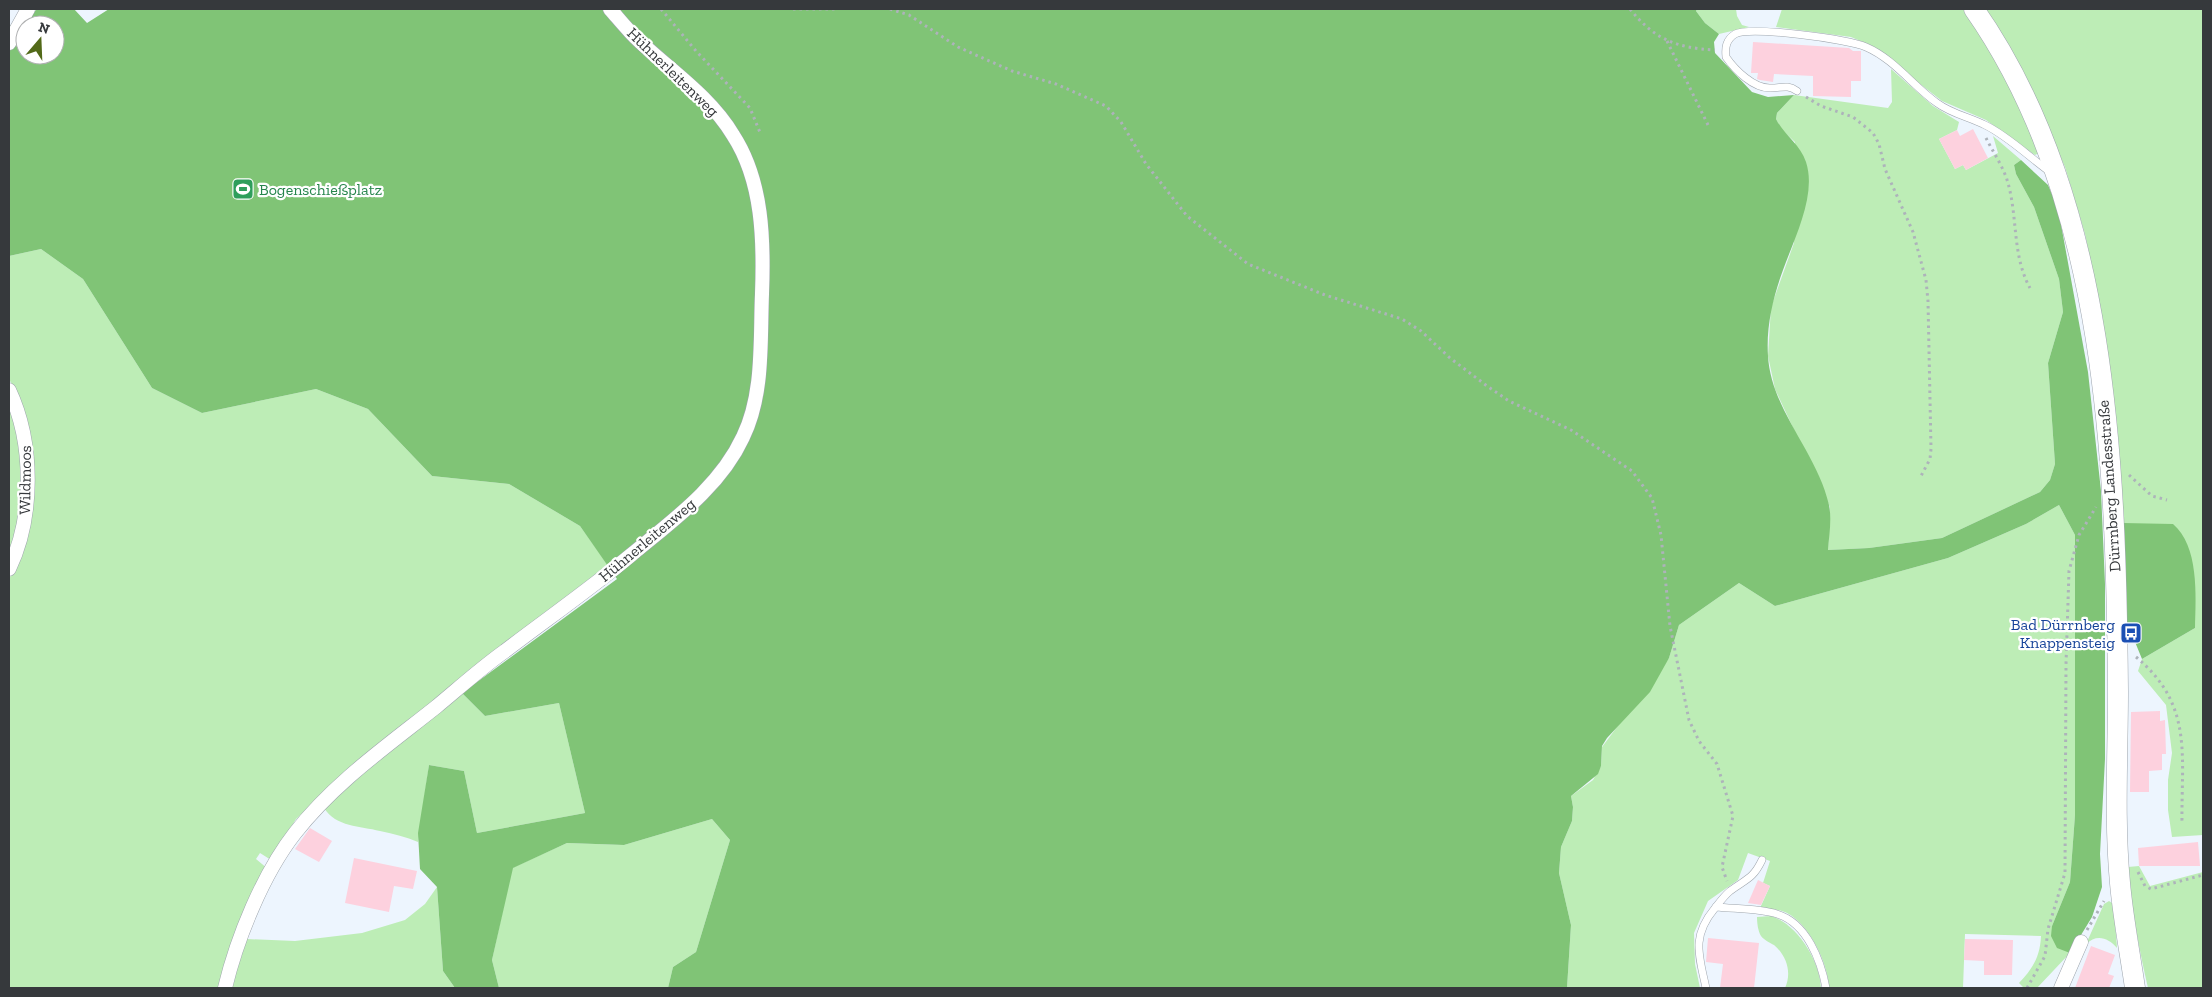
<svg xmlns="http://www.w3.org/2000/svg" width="2212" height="997" viewBox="0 0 2212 997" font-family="'Zilla Slab',serif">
	<rect width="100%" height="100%" fill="#edf5fe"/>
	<g fill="#bdedb6">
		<polygon points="1697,9 1736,9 1737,16 1742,25 1749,27 1719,34 1705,23 1696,11"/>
		<polygon points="1782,9 1963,9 2001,67 2041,152 2035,155 1986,120 1942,101 1870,45 1851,37 1776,27"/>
		<polygon points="1984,9 2203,9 2203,835 2172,837 2168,810 2168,780 2172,753 2166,705 2138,671 2142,659 2195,628 2123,523 2111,391 2100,306 2085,234 2065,167 2034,97 2001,35"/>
		<polygon points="1891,69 1933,106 1959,122 1957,130 1939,139 1955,169 1963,165 1966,170 1998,153 1993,136 2021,160 2014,165 2016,174 2034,207 2059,279 2063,312 2048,363 2055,464 2050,480 2040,492 1942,538 1869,548 1828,550 1830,507 1775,389 1768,356 1771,307 1794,243 1795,142 1781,129 1776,119 1777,113 1794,95 1888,108 1892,102"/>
		<polygon points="41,249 83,279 152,388 202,413 316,389 368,409 432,476 509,484 580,526 608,565 487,656 335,784 296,819 271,860 260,853 256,859 268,869 220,988 9,988 9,580 24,542 20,400 9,379 9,256"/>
		<path d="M 9,403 C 27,458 25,503 9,558 Z"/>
		<path d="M 2059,505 L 2075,535 L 2075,815 L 2070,882 L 2052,926 L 2070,953 L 2037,988 L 2024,988 L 2019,983 C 2033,968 2040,957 2041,936 L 1965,934 L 1963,988 L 1829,988 C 1828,963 1810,925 1787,913 C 1779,909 1769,909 1760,908 L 1770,886 L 1763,883 L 1770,861 L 1748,853 L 1738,880 L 1708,901 L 1694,933 L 1695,964 L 1700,988 L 1567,988 L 1571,925 L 1559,873 L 1561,847 L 1572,821 L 1573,807 L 1571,796 L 1593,780 L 1601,766 L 1602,747 L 1669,658 L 1679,625 L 1739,583 L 1775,606 L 1948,558 L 2026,524 Z"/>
		<path d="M 462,693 L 485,716 L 559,703 L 585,813 L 477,833 L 464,771 L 429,765 L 418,842 C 406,837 394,834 380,831 C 360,826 336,827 324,808 L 426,719 Z"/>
		<polygon points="712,819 730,840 696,952 673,967 668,988 499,988 492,960 512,868 567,843 624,845"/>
		<path d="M 2139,866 L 2150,886 L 2203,872 L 2202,988 L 2148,988 C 2139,948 2131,908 2128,867 Z"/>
		<polygon points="437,887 443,971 455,988 231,988 247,939 295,941 362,933 405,920 425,904"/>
		<path d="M 2109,901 L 2112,903 L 2114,908 L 2117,948 C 2108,937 2096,934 2086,944 L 2104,904 Z"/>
		<path d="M 1771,916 C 1797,924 1820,961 1821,988 L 1785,988 C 1792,973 1787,956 1774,945 C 1770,943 1764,940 1761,936 C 1758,931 1757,923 1757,917 Z"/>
	</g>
	<g fill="#80c476" fill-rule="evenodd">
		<path d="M 38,9 L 74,9 L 87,23 L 109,9 L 1697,9 L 1696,11 L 1705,23 L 1719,34 L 1714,42 L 1715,53 L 1752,92 L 1768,97 L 1794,95 L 1777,113 L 1776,119 C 1784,135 1800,144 1806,162 C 1817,195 1794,239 1783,270 C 1773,297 1766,327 1768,356 C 1771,410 1817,452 1829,505 C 1832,519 1829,536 1828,550 L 1869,548 L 1942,538 L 2040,492 L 2050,480 L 2055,464 L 2048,363 L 2063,312 L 2059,279 L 2034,207 L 2016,174 L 2014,165 L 2021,160 L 2048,185 L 2058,208 L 2088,372 L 2101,491 L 2105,584 L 2105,759 L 2100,854 L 2102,887 L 2092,917 L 2070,953 L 2057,948 L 2051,936 L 2052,926 L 2070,882 L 2075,815 L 2075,535 L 2059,505 L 2026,524 L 1948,558 L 1775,606 L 1739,583 L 1679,625 L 1669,658 L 1650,692 L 1607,738 L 1602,746 L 1601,766 L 1598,774 L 1571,796 L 1573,807 L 1572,821 L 1561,847 L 1559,873 L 1571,925 L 1567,988 L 668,988 L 673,967 L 696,952 L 730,840 L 712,819 L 624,845 L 567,843 L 513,868 L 492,960 L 499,988 L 455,988 L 443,971 L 437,887 L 420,869 L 418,833 L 429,765 L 464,771 L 477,833 L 585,813 L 559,703 L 485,716 L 462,693 L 617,579 L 580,526 L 509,484 L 432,476 L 368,409 L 316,389 L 202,413 L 152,388 L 83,279 L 41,249 L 9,256 L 9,26 ZM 25,25 L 55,25 L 55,55 L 25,55 Z"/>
		<path d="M 2123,523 L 2173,524 C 2199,546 2196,595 2195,628 L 2142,659 L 2126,620 Z"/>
	</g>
	<g fill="#fdd1de">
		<polygon points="1753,42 1849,48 1853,51 1861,51 1861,81 1851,81 1851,97 1813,96 1813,76 1774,74 1773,82 1760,80 1757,79 1758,73 1751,73"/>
		<polygon points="1973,129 1988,158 1966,170 1963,165 1955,169 1939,139 1957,130 1960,136"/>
		<polygon points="2160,711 2160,721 2165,720 2166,754 2162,754 2162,770 2149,771 2149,792 2130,792 2131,712"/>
		<polygon points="310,828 332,841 319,862 295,849"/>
		<polygon points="2198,842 2200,866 2139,866 2138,848"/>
		<polygon points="354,858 417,871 413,889 394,886 389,912 345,903"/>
		<polygon points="1758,880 1770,886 1761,905 1748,903"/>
		<polygon points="1708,938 1759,943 1754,988 1720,988 1723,964 1706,962"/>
		<polygon points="1965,939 2013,940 2012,975 1984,975 1984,961 1964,960"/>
		<polygon points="2091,946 2115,955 2108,974 2114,976 2109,988 2075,988"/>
	</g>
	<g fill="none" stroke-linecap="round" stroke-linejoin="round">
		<g stroke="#9ea5ad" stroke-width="8">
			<g id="service">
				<path d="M 1797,91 C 1787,84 1782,88 1771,88 C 1754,89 1735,70 1726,57 C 1725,47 1726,40 1735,34 C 1751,26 1848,39 1866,47 C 1894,59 1913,86 1937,103 C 1952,114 1969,117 1985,125 C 2008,136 2029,157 2050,172"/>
				<path d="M 1716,907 C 1736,909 1758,908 1777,914 C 1807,923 1821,961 1826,988"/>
				<path d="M 1706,988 C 1699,955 1691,937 1715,908 C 1719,903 1724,896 1730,891 C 1746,879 1753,879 1762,860"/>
			</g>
		</g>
		<g stroke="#9ea5ad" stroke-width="15">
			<g id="minor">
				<polyline points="9,43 28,9"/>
				<path d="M 9,390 C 34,443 34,517 9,569"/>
				<path d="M 225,988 C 237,938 263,874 295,833 C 334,783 387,746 436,707 C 459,688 481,668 505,651 C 547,619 590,589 631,555 C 672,521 720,487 743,437 C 764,394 760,341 762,294 C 764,241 763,181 733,135 C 709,95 668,69 635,37 C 626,28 618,18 610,9"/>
				<polyline points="2061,988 2081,942"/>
			</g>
		</g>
		<g stroke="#9ea5ad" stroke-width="21">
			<path id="secondary" d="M 1974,9 C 2108,200 2116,465 2118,691 C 2118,754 2114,820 2120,883 C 2123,918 2130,953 2135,988"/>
		</g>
		<g stroke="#adb3ba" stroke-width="3" stroke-dasharray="2.5 4" stroke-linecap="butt">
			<polyline points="661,9 696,51 750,108 761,135"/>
			<polyline points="793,9 838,9"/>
			<polyline points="890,9 909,15 958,47 987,60 1012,71 1056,84 1106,106 1121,122 1146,164 1187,216 1248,264 1325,295 1402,319 1421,331 1450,358 1487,386 1509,401 1571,430 1632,471 1652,498 1661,535 1670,626 1689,720 1699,741 1717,764 1733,816 1722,867 1727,881"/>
			<path d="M 1630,9 C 1654,39 1676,48 1715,50"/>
			<polyline points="1667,41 1708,125"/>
			<polyline points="1806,97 1821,106 1853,117 1873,133 1879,144 1885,169 1913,232 1926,280 1928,301 1931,449 1930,459 1921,476"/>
			<path d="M 1986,138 C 1993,152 2004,168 2008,183 C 2018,219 2012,255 2030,288"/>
			<polyline points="2129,475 2152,496 2167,500"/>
			<path d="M 2136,657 C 2194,705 2181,756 2182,824"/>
			<polyline points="2138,872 2145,886 2151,889 2203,875"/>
			<polyline points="2087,930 2104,901"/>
			<polyline points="2027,988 2045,956 2048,929 2065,873 2066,664 2069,571 2079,535 2096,507"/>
		</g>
		<use href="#service" stroke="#fff" stroke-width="7"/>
		<use href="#minor" stroke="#fff" stroke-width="14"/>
		<use href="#secondary" stroke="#fff" stroke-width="20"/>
	</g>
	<defs>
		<g id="stadium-square" transform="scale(1.125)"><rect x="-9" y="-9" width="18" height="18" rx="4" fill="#2e9e5b" stroke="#fff"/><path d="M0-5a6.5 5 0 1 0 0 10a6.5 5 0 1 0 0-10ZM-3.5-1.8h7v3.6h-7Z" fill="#fff"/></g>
		<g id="bus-square" transform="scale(1.125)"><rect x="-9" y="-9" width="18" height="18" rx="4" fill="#1a4fb4" stroke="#fff"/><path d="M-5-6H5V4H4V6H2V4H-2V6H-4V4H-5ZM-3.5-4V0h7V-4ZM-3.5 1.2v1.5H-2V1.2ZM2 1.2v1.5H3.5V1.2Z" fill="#fff"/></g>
	</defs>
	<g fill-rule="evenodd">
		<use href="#stadium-square" x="243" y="189"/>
		<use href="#bus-square" x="2131" y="633"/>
	</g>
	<g text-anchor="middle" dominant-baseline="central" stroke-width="4.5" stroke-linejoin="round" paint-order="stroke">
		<g font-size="16" fill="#36393c" stroke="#fff">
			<text transform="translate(673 72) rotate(44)">Hühnerleitenweg</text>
			<text transform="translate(25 480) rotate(-89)">Wildmoos</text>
			<text transform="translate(2109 486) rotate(-94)">Dürrnberg Landesstraße</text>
			<text transform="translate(647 540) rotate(-40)">Hühnerleitenweg</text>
		</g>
		<g font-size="16" fill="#27864d" stroke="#fff" text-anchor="start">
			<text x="259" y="189">Bogenschießplatz</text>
		</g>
		<g font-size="16" fill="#164399" stroke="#fff" text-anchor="end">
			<text x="2115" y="624">Bad Dürrnberg<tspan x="2115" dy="18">Knappensteig</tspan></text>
		</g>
	</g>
	<rect width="2212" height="997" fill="none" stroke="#36393c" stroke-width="20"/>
	<g transform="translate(40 40) rotate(19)"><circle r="24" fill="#ffffff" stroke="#afb0b1"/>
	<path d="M0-4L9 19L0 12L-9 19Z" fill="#526918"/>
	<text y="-8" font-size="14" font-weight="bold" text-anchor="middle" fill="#36393c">N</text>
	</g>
</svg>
